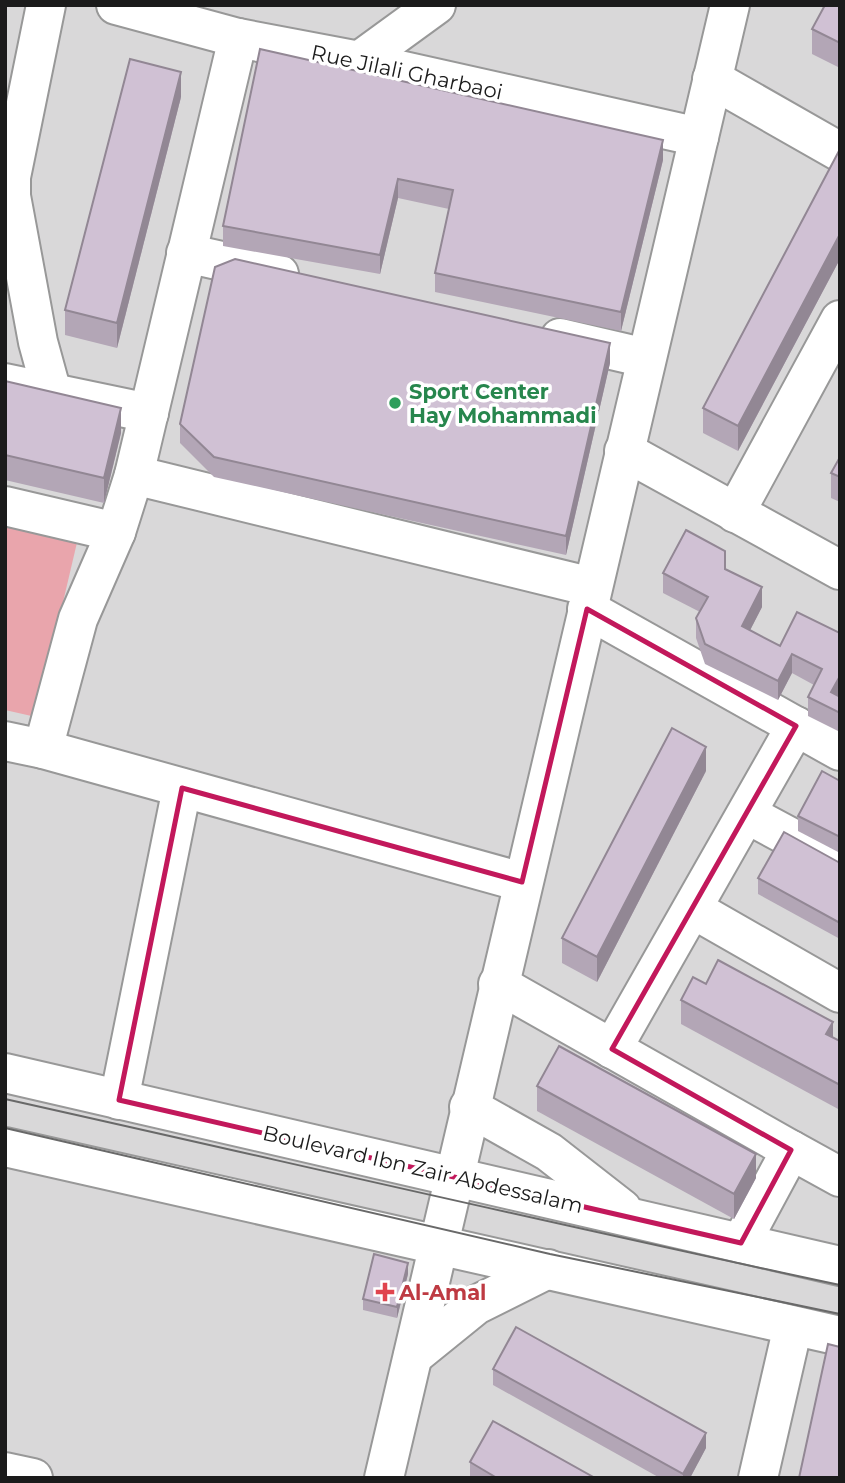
<svg xmlns="http://www.w3.org/2000/svg" width="845" height="1483" viewBox="0 0 845 1483" font-family="Montserrat,sans-serif">
	<rect width="100%" height="100%" fill="#ede0ec"/>
	<rect fill="#d9d8d9" x="5" y="5" width="835" height="1473"/>
	<polygon fill="#e9a5ac" points="5,516 79,534 36,717 5,710"/>
	<g fill="none" stroke-linecap="round" stroke-linejoin="round">
		<g stroke="#989898" stroke-width="42">
			<g id="minor">
				<polyline points="46,5 11,177 11,196 38,342 52,393"/>
				<polyline points="116,5 238,38 359,61 699,137"/>
				<polyline points="359,61 436,5"/>
				<polyline points="712,79 840,152"/>
				<polyline points="186,253 279,274"/>
				<polyline points="560,338 646,358"/>
				<polyline points="5,383 149,413"/>
				<polyline points="624,451 840,570"/>
				<polyline points="134,475 592,587"/>
				<polyline points="5,506 116,532"/>
				<polyline points="735,513 840,320"/>
				<polyline points="587,609 840,751"/>
				<polyline points="5,741 43,749 522,882"/>
				<polyline points="43,749 78,619 116,532 134,475 238,38"/>
				<polyline points="747,814 840,864"/>
				<polyline points="693,909 840,993"/>
				<polyline points="498,984 791,1150 741,1243"/>
				<polyline points="612,1049 796,726"/>
				<polyline points="5,1073 840,1266"/>
				<polyline points="119,1100 182,788"/>
				<polyline points="469,1107 549,1152 622,1209"/>
				<polyline points="5,1147 840,1336"/>
				<polyline points="791,1150 840,1177"/>
				<polyline points="413,1356 476,1305 548,1269"/>
				<polyline points="5,1472 33,1478"/>
				<polyline points="384,1478 730,5"/>
				<polyline points="758,1478 793,1326"/>
			</g>
		</g>
		<use href="#minor" stroke="#fff" stroke-width="38"/>
		<g stroke="#696969" stroke-width="2">
			<path d="M 5,1099 C 283,1161 561,1226 840,1285"/>
			<polyline points="5,1128 550,1254 840,1314"/>
		</g>
	</g>
	<g fill="#b3a6b6">
		<polygon points="840,5 840,68 812,54 812,29"/>
		<polygon points="260,49 663,160 621,331 435,292 435,273 449,209 398,198 380,274 223,246 223,226"/>
		<polygon points="181,97 117,348 65,335 65,310"/>
		<polygon points="840,149 840,259 738,451 703,433 703,408"/>
		<polygon points="610,363 566,555 214,477 180,443 180,424"/>
		<polygon points="5,381 121,433 104,503 5,480"/>
		<polygon points="840,457 840,502 831,498 831,473"/>
		<polygon points="725,569 762,607 750,630 780,646 840,633 840,732 808,716 808,697 814,685 792,673 778,700 705,664 696,638 696,618 700,612 663,593 663,573"/>
		<polygon points="706,771 597,982 562,963 562,938"/>
		<polygon points="840,781 840,853 798,831 798,816"/>
		<polygon points="840,863 840,939 758,894 758,878"/>
		<polygon points="706,984 840,1041 840,1110 681,1024 681,1000"/>
		<polygon points="537,1086 756,1178 734,1219 537,1111"/>
		<polygon points="408,1274 397,1318 363,1310 363,1299"/>
		<polygon points="493,1369 706,1448 690,1478 660,1478 493,1385"/>
		<polygon points="470,1462 595,1478 470,1478"/>
	</g>
	<g fill="#928794">
		<polygon points="181,72 181,97 117,348 117,323"/>
		<polygon points="663,140 663,160 621,331 621,312"/>
		<polygon points="398,179 398,198 380,274 380,255"/>
		<polygon points="840,234 840,259 738,451 738,426"/>
		<polygon points="610,343 610,363 566,555 566,536"/>
		<polygon points="121,408 121,433 104,503 104,478"/>
		<polygon points="762,587 762,607 742,646 742,626"/>
		<polygon points="792,654 792,673 778,700 778,681"/>
		<polygon points="840,676 840,695 833,709 831,692"/>
		<polygon points="706,747 706,771 597,982 597,957"/>
		<polygon points="833,1022 833,1047 826,1034"/>
		<polygon points="756,1154 756,1178 734,1219 734,1194"/>
		<polygon points="408,1263 408,1274 397,1318 397,1307"/>
		<polygon points="706,1433 706,1448 690,1478 683,1478 683,1474"/>
	</g>
	<g fill="#d0c1d4" stroke="#928794" stroke-width="2">
		<polygon points="825,5 840,5 840,43 812,29"/>
		<polygon points="260,49 663,140 621,312 435,273 453,190 398,179 380,255 223,226"/>
		<polygon points="130,59 181,72 117,323 65,310"/>
		<polygon points="840,149 840,234 738,426 703,408"/>
		<polygon points="235,259 610,343 566,536 214,457 180,424 215,267"/>
		<polygon points="5,381 121,408 104,478 5,455"/>
		<polygon points="840,457 840,477 831,473"/>
		<polygon points="686,530 725,551 725,569 762,587 742,626 780,646 797,612 840,633 840,676 831,692 840,697 840,713 808,697 822,669 792,654 778,681 705,644 696,618 708,597 663,573"/>
		<polygon points="672,728 706,747 597,957 562,938"/>
		<polygon points="822,771 840,781 840,837 798,816"/>
		<polygon points="784,832 840,863 840,923 758,878"/>
		<polygon points="718,960 833,1022 826,1034 840,1041 840,1085 681,1000 693,977 706,984"/>
		<polygon points="559,1046 756,1154 734,1194 537,1086"/>
		<polygon points="374,1254 408,1263 397,1307 363,1299"/>
		<polygon points="516,1327 706,1433 683,1474 493,1369"/>
		<polygon points="828,1344 840,1347 840,1478 799,1478"/>
		<polygon points="493,1421 595,1478 497,1478 470,1462"/>
	</g>
	<path fill="none" stroke="#c2185b" stroke-width="5" stroke-linejoin="round" d="M 587,609 L 796,726 L 612,1049 L 791,1150 L 741,1243 L 119,1100 L 182,788 L 522,882 Z"/>
	<circle fill="#2e9e5b" stroke="#fff" stroke-width="2.5" cx="395" cy="403" r="7"/>
	<path fill="#e0444e" stroke="#fff" stroke-width="2.5" d="M381.5 1281.5h7v7h7v7h-7v7h-7v-7h-7v-7h7z"/>
	<g text-anchor="middle" dominant-baseline="central" stroke-width="7" stroke-linejoin="round" paint-order="stroke">
		<g font-size="21" fill="#1b1b1b" stroke="#fff">
			<text transform="translate(407 72) rotate(12)">Rue Jilali Gharbaoi</text>
			<text transform="translate(423 1169) rotate(13)">Boulevard Ibn Zair Abdessalam</text>
		</g>
		<g font-size="21" font-weight="bold" fill="#27864d" stroke="#fff" text-anchor="start">
			<text x="409" y="391">Sport Center<tspan x="409" dy="24">Hay Mohammadi</tspan></text>
		</g>
		<g font-size="21" font-weight="bold" fill="#be3a42" stroke="#fff" text-anchor="start">
			<text x="399" y="1292">Al-Amal</text>
		</g>
	</g>
	<rect width="845" height="1483" fill="none" stroke="#1b1b1b" stroke-width="14"/>
</svg>
